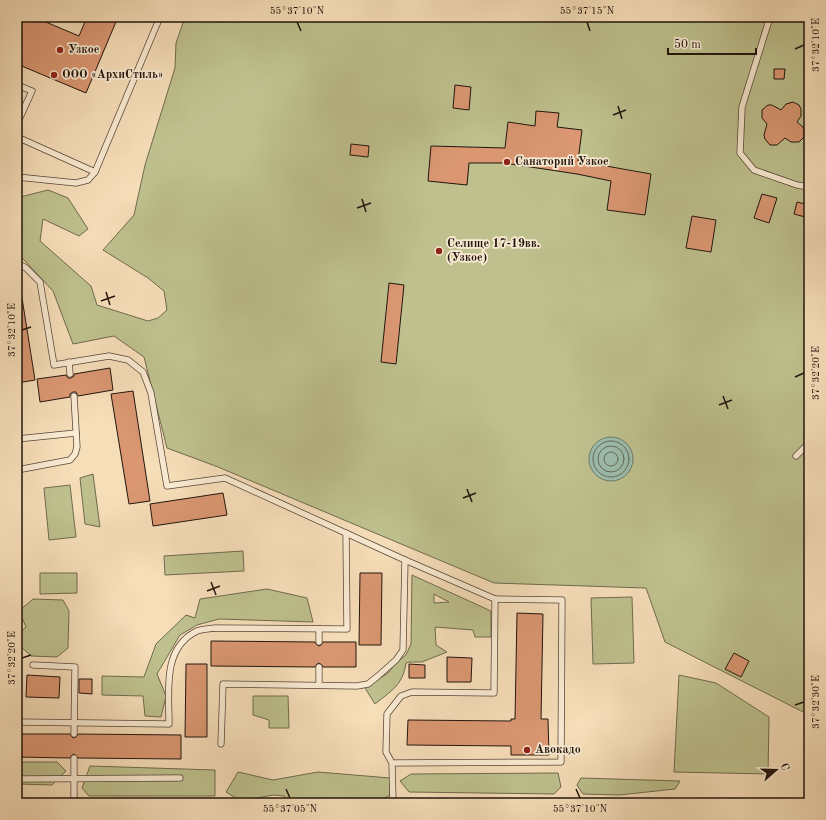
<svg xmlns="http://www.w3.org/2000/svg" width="826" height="820" viewBox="0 0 826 820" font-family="'Old Standard TT',serif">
	<rect width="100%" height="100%" fill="#f6deb9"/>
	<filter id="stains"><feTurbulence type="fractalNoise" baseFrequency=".005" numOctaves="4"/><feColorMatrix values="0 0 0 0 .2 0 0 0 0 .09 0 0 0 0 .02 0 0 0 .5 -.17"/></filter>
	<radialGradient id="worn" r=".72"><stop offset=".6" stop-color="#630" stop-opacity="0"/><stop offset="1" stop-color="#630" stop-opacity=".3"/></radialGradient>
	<g fill="#bec18e" stroke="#706a4e" fill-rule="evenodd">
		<polygon points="185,17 809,17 809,715 665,642 646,588 494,583 218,467 167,448 144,357 114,336 73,344 53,291 23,259 17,259 17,194 20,197 48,190 68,198 88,229 79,236 43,219 40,241 91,286 97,305 148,321 158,318 167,310 164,291 148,278 103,250 134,215 145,165 175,68 176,43"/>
		<polygon points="93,474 100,527 85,524 80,478"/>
		<polygon points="70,485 76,537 49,540 44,488"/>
		<polygon points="243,551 244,571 165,575 164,556"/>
		<polygon points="40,573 77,573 77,593 40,594"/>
		<path d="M 412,575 L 491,611 L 491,637 L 475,637 L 473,630 L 435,627 L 436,645 L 447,652 L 422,662 L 410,662 L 406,663 C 403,685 391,691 375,704 L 365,688 L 388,673 L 396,663 L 406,655 L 411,644 ZM 434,594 L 449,602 L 434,603 Z"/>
		<polygon points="267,589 307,598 313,622 219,619 197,625 180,635 157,674 166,696 161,717 145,716 143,696 102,695 102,676 144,677 156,644 186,615 195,618 200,599"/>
		<polygon points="632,597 634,663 593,664 591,598"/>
		<polygon points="33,599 63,600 69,611 68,648 57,657 31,656 17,643 17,635 26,627 19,611"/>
		<polygon points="17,659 22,662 18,677 17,696"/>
		<polygon points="679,675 716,683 769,717 768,774 674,772"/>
		<polygon points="253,696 288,696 289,728 269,728 269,720 253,715"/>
		<polygon points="17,762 57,762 66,771 52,785 17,784"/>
		<polygon points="90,766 215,770 215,796 89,796 82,788"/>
		<polygon points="238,772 273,780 318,772 390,778 390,795 376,803 287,801 284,796 273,795 241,801 226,792"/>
		<polygon points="558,773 561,787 554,794 409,792 400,781 411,774"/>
		<polygon points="581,778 680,781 675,789 619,795 583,794 577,785"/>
	</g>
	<circle fill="#9dbcac" stroke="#6c796c" cx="611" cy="459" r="22"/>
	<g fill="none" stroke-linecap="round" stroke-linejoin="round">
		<g stroke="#60685c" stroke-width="1">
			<circle cx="611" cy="459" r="18"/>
			<circle cx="611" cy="459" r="13"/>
			<circle cx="611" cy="459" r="7"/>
		</g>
	</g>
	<g fill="#da9772" stroke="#22140d">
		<polygon points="17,17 34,17 79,36 87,17 118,17 86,93 17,64"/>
		<polygon points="774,69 785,69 784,79 774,79"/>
		<polygon points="455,85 471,87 469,110 453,108"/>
		<polygon points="793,102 799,105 801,109 801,116 797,122 803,127 804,130 804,137 799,142 791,142 785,138 777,145 770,145 765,139 764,135 767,124 762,118 762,110 768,105 772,105 781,110 786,104"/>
		<polygon points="536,111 559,113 557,127 582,130 578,161 651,174 645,215 607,210 611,181 577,174 504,163 469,163 467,185 428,181 431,146 505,148 508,122 535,126"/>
		<polygon points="351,144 369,146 368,157 350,155"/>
		<polygon points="762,194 777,198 769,223 754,218"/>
		<polygon points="797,202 809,205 809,218 794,214"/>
		<polygon points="692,216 716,220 711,252 686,248"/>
		<polygon points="389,283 404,285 396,364 381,362"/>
		<polygon points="17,298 22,298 35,380 17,383"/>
		<polygon points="110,368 113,390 78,396 76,392 73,392 70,394 70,397 40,402 37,379 66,375 68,378 71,378 74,376 74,374"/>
		<polygon points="133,391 150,501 129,504 111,394"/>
		<polygon points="223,493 227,515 153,526 150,504"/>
		<polygon points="360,573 382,573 381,645 359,645"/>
		<polygon points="517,613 543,614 541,719 548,719 549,755 511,755 511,746 407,745 408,720 511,721 511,719 515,719"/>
		<polygon points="211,641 315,642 316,644 319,646 321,645 323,642 356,642 356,667 323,667 322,665 319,663 317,664 315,667 211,666"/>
		<polygon points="734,653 749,661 741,677 725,669"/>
		<polygon points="447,657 472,658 471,682 447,682"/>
		<polygon points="186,664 207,664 207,737 185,737"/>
		<polygon points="409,664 425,665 425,678 409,678"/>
		<polygon points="27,675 60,677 59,698 26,697"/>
		<polygon points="79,679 92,679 92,694 79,693"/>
		<polygon points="17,734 70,734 72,737 74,738 77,736 78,734 181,735 181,759 78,758 74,754 72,755 70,758 17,757"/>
	</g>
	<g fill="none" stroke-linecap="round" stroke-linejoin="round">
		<g stroke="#574638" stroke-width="7">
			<g id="service">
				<polyline points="770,17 742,107 740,153 754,170 797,185 809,187"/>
				<polyline points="17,85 32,91 17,124"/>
				<polyline points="17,137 95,172"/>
				<polyline points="17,177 76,183 88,180 95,172 160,17"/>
				<polyline points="17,263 26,268 40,282 54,365 109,356 128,360 143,372 151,393 167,486 225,478 405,560 495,599"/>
				<polyline points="69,362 70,374"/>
				<polyline points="17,439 76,433"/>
				<polyline points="796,456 809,443"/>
				<polyline points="17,470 70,460 75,454 77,447 74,396"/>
				<polyline points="319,642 319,629"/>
				<polyline points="33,665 75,667 74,734"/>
				<polyline points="319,685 319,667"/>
				<path d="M 17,722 L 169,724 C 169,691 162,648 197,631 C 202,629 209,629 215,628 L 347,629 L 346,533"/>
				<polyline points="221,744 223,684 357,686 368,684 378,676 396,660 403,650 405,560"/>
				<polyline points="392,763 561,762 562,600 495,599 494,693 412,692 401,696 387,714 386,752 392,763 393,803"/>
				<polyline points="17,779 180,778"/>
				<polyline points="74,803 74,758"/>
			</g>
		</g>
		<use href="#service" stroke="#f9ead2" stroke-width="5.5"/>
	</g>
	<path fill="none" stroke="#22140d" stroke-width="1.5" d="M 297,22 L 301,31M 587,22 L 590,31M 795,49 L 804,45M 618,106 L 622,119M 613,115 L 626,110M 362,199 L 366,212M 357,208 L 371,203M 106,292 L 110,305M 101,301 L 115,296M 22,330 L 31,327M 795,377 L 804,373M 723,396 L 728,409M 719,405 L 732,400M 467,489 L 472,502M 463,498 L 476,493M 211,582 L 216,595M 207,591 L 220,586M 22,658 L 31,655M 795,705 L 804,702M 286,789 L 290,798M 576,789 L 580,798"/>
	<g fill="#8f2418" stroke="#f9ead2" stroke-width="1.5">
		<circle cx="60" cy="50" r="4"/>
		<circle cx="54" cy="75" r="4"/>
		<circle cx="507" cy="162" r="4"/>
		<circle cx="439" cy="251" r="4"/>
		<circle cx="527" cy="750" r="4"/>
	</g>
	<g text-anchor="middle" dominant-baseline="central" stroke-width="3.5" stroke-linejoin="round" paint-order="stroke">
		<g font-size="12" font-weight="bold" fill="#22140d" stroke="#f9ead2" text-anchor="start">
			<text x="68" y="50">Узкое</text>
			<text x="62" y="75">ООО «АрхиСтиль»</text>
			<text x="515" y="162">Санаторий Узкое</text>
			<text x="447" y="244">Селище 17-19вв.<tspan x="447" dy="14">(Узкое)</tspan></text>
			<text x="535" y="750">Авокадо</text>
		</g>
	</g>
	<rect width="826" height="820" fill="none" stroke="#f6deb9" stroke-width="44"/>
	<g transform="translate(776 770) rotate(70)" stroke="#f9ead2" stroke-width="3" paint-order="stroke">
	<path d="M0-3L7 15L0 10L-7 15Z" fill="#22140d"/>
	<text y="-6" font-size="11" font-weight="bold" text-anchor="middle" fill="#22140d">С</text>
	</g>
	<path d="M668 48v6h88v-6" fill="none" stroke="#22140d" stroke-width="2"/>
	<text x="674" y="48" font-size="12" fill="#22140d" stroke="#f9ead2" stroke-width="3" paint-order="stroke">50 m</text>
	<rect x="22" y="22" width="782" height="776" fill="none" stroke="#22140d" stroke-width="1.5"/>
	<g font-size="10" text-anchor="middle" fill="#22140d">
		<text x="297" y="14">55°37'10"N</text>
		<text x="587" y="14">55°37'15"N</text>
		<text transform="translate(815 45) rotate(-90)" y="4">37°32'10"E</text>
		<text transform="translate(11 330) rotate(-90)" y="4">37°32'10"E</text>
		<text transform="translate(815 373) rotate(-90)" y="4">37°32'20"E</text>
		<text transform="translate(11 658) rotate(-90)" y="4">37°32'20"E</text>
		<text transform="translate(815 702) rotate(-90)" y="4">37°32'30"E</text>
		<text x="290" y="812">55°37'05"N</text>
		<text x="580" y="812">55°37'10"N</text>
	</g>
	<rect width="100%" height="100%" filter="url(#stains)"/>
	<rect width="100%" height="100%" fill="url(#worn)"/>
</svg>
